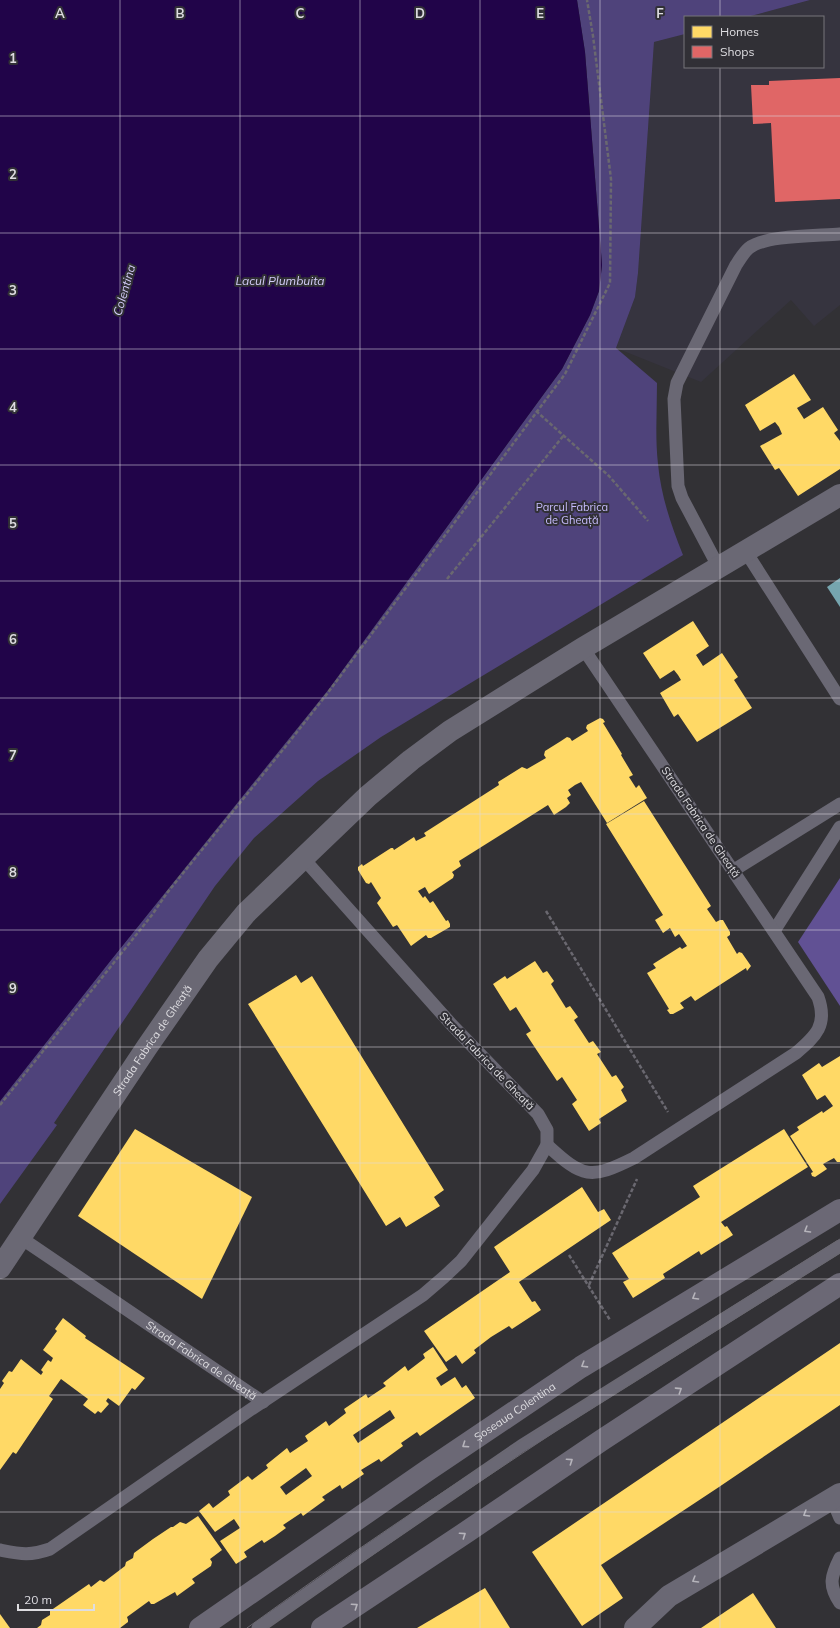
<svg xmlns="http://www.w3.org/2000/svg" width="840" height="1628" viewBox="0 0 840 1628" font-family="Mulish,sans-serif">
	<rect width="100%" height="100%" fill="#323135"/>
	<polygon fill="#36343f" points="810,0 840,0 840,305 814,326 791,300 701,382 616,348 635,297 638,273 654,42 685,34 685,67 823,67 823,17 747,17"/>
	<path fill="#4f437b" d="M 577,0 L 810,0 L 747,17 L 685,17 L 685,34 L 654,42 L 638,273 L 635,297 L 616,348 L 657,383 C 657,410 655,437 658,464 C 661,496 671,525 683,555 L 381,737 L 318,781 L 254,838 L 215,886 L 54,1123 L 57,1125 L 0,1204 L 0,1101 L 111,960 L 328,690 L 562,369 L 590,315 L 599,291 L 602,265 L 585,52 Z"/>
	<polygon fill="#615194" points="840,878 840,1006 798,942"/>
	<polygon fill="#210449" points="0,0 577,0 585,52 602,265 599,291 590,315 562,369 328,690 111,960 0,1101"/>
	<g fill="#ffd966" fill-rule="evenodd">
		<polygon points="794,374 811,400 797,408 804,419 823,407 838,430 834,433 840,441 840,469 798,496 779,468 775,470 760,446 782,434 779,427 775,422 760,431 745,405"/>
		<polygon points="693,621 709,646 696,655 703,666 722,653 738,677 734,680 752,708 697,742 678,714 674,717 660,693 681,680 678,675 674,670 660,679 643,653"/>
		<polygon points="600,718 603,719 605,722 603,723 622,754 621,755 633,775 629,777 636,788 639,785 647,798 607,823 581,782 575,785 568,790 571,795 567,798 570,803 566,807 554,815 548,805 459,861 461,866 452,872 454,875 453,878 429,894 425,887 418,891 423,898 425,896 430,903 433,901 446,921 448,920 450,924 450,927 431,938 428,938 426,935 411,946 397,925 393,927 377,903 381,898 371,882 369,884 366,883 358,870 358,867 362,864 363,866 391,848 393,848 394,850 414,837 416,841 426,836 424,833 499,785 498,782 522,767 527,769 546,758 544,755 545,751 561,741 567,737 570,738 572,741 588,731 586,728 587,725"/>
		<polygon points="644,801 711,906 707,909 716,922 720,920 723,920 730,932 730,935 727,937 737,954 739,952 742,953 751,966 747,971 746,968 695,1001 691,996 680,1003 684,1008 673,1014 670,1014 667,1010 669,1009 647,973 656,968 653,964 680,947 682,949 687,946 679,934 675,937 670,928 663,933 655,920 663,915 606,824"/>
		<polygon points="535,961 543,973 547,971 554,981 551,984 566,1008 570,1006 578,1017 574,1020 589,1043 593,1041 601,1052 597,1054 612,1077 616,1075 624,1087 621,1090 627,1101 599,1119 601,1123 589,1131 572,1104 577,1100 562,1077 557,1081 526,1034 531,1031 516,1007 510,1011 493,984 505,976 507,979"/>
		<polygon points="296,975 301,983 312,976 444,1190 434,1197 440,1206 406,1227 400,1217 386,1226 248,1004"/>
		<polygon points="840,1056 840,1162 837,1162 834,1158 823,1164 827,1169 815,1177 812,1176 811,1173 813,1172 790,1136 799,1130 797,1127 822,1111 823,1113 833,1106 825,1095 817,1100 802,1075 819,1063 822,1067"/>
		<polygon points="135,1129 252,1197 202,1299 78,1216"/>
		<polygon points="784,1129 808,1167 721,1222 725,1227 727,1226 733,1235 701,1255 699,1251 663,1274 665,1278 633,1298 623,1282 629,1279 612,1253 700,1197 693,1186"/>
		<polygon points="582,1187 598,1212 604,1209 611,1220 519,1282 532,1302 535,1301 541,1310 512,1329 509,1326 491,1337 474,1350 476,1353 462,1364 456,1355 446,1362 424,1331 510,1272 494,1247"/>
		<polygon points="63,1318 86,1336 85,1338 145,1378 135,1390 132,1388 119,1406 108,1398 106,1401 109,1404 101,1413 98,1411 95,1414 83,1405 88,1399 61,1379 49,1396 53,1399 16,1454 13,1452 0,1470 0,1389 4,1383 2,1381 9,1371 12,1372 21,1359 41,1375 43,1372 41,1370 48,1360 51,1362 53,1358 43,1350 57,1331 55,1329"/>
		<polygon points="840,1343 840,1405 719,1487 601,1565 623,1598 582,1626 532,1552"/>
		<path d="M 433,1347 L 448,1370 L 436,1378 L 441,1386 L 455,1377 L 462,1388 L 466,1385 L 475,1398 L 420,1436 L 417,1432 L 401,1443 L 403,1446 L 381,1462 L 379,1459 L 361,1470 L 364,1474 L 342,1489 L 340,1485 L 322,1497 L 325,1500 L 303,1516 L 301,1513 L 283,1525 L 286,1528 L 275,1536 L 264,1543 L 262,1540 L 244,1552 L 247,1557 L 236,1564 L 220,1541 L 240,1528 L 234,1519 L 215,1532 L 199,1511 L 209,1503 L 213,1508 L 230,1495 L 228,1491 L 248,1476 L 252,1480 L 268,1468 L 266,1465 L 287,1448 L 290,1453 L 308,1441 L 305,1436 L 326,1421 L 329,1426 L 346,1413 L 344,1409 L 366,1394 L 368,1398 L 386,1386 L 383,1383 L 405,1366 L 408,1371 L 425,1358 L 423,1354 ZM 390,1410 L 395,1418 L 358,1443 L 353,1435 ZM 306,1468 L 312,1476 L 286,1495 L 280,1487 Z"/>
		<polygon points="198,1516 222,1550 210,1559 212,1562 211,1566 192,1579 195,1583 177,1596 175,1592 154,1604 151,1604 149,1601 127,1617 128,1620 128,1622 120,1628 37,1628 41,1625 42,1620 50,1615 50,1611 89,1584 91,1587 100,1580 104,1582 125,1566 126,1562 133,1558 134,1553 153,1539 171,1527 173,1527 180,1522 186,1524"/>
		<polygon points="485,1588 510,1628 417,1628"/>
		<polygon points="753,1593 776,1628 701,1628"/>
		<polygon points="0,1614 10,1628 0,1628"/>
	</g>
	<polygon fill="#e06666" points="840,78 840,199 775,202 771,123 753,124 751,85 769,85 769,81"/>
	<polygon fill="#76a5af" points="840,578 840,607 827,587"/>
	<g fill="none" stroke-linecap="round" stroke-linejoin="round">
		<g stroke="#6a6870" stroke-width="2.5" stroke-dasharray="4 2" stroke-linecap="butt">
			<polyline points="536,411 609,476 648,521"/>
			<polyline points="447,579 564,435"/>
			<polyline points="546,911 668,1112"/>
			<polyline points="0,1105 152,915 167,893 286,746 327,694 565,374 610,283 611,179 593,36 587,0"/>
			<polyline points="569,1255 610,1320"/>
			<polyline points="589,1285 637,1179"/>
		</g>
		<g stroke="#6a6874" stroke-width="13">
			<polyline points="746,552 840,699"/>
			<path d="M 719,568 L 682,498 L 678,486 L 674,399 L 677,383 L 736,265 C 740,259 744,252 749,248 C 765,235 818,236 840,234"/>
			<polyline points="734,870 840,804"/>
			<polyline points="774,931 840,827"/>
			<path d="M 547,1145 C 583,1178 590,1180 634,1158 L 796,1053 C 816,1036 828,1025 818,997 L 583,648"/>
			<path id="s1" d="M 21,1238 L 263,1402"/>
			<polyline points="832,1499 840,1518"/>
			<path d="M 0,1550 C 21,1554 30,1556 50,1549 L 250,1410 L 423,1295 L 444,1277 L 461,1261 L 533,1170 L 547,1145 L 547,1130 L 538,1114 L 451,1024 L 303,858"/>
			<path d="M 840,1558 C 831,1576 828,1585 840,1603"/>
			<polyline points="258,1628 365,1553 521,1446 840,1246"/>
		</g>
		<g stroke="#6a6874" stroke-width="22">
			<path id="s2" d="M 0,1268 L 147,1047 L 208,959 L 246,913 L 368,796 L 411,760 L 450,731 L 583,648 L 840,495"/>
			<polyline points="635,1628 669,1596 840,1494"/>
		</g>
		<g stroke="#6b6875" stroke-width="22">
			<path id="s3" d="M 200,1628 L 428,1470 L 581,1367 L 840,1210"/>
			<polyline points="322,1628 468,1531 602,1440 840,1284"/>
		</g>
		<g stroke="#6a6870" stroke-width="1">
			<path d="M 247,1628 C 438,1489 640,1365 840,1239"/>
			<polyline points="267,1628 449,1502 559,1429 840,1253"/>
		</g>
	</g>
	<defs><path id="oneway-chevron" d="M-2-3.5L2.5 0L-2 3.5" fill="none" stroke-width="1.6" stroke-linecap="round" stroke-linejoin="round"/></defs>
	<g stroke="#b6b4bb">
		<use href="#oneway-chevron" transform="translate(807 1230) rotate(149)"/>
		<use href="#oneway-chevron" transform="translate(695 1297) rotate(149)"/>
		<use href="#oneway-chevron" transform="translate(584 1365) rotate(148)"/>
		<use href="#oneway-chevron" transform="translate(679 1390) rotate(-33)"/>
		<use href="#oneway-chevron" transform="translate(465 1445) rotate(146)"/>
		<use href="#oneway-chevron" transform="translate(570 1461) rotate(-34)"/>
		<use href="#oneway-chevron" transform="translate(463 1535) rotate(-34)"/>
		<use href="#oneway-chevron" transform="translate(355 1606) rotate(-34)"/>
	</g>
	<g stroke="#b5b4bb">
		<use href="#oneway-chevron" transform="translate(806 1514) rotate(149)"/>
		<use href="#oneway-chevron" transform="translate(695 1580) rotate(149)"/>
	</g>
	<path fill="none" stroke="#dedde1" stroke-width="1" stroke-opacity="0.55" d="M 120,0 L 120,1628M 240,0 L 240,1628M 360,0 L 360,1628M 480,0 L 480,1628M 600,0 L 600,1628M 720,0 L 720,17M 720,67 L 720,1628M 0,116 L 840,116M 0,233 L 840,233M 0,349 L 840,349M 0,465 L 840,465M 0,581 L 840,581M 0,698 L 840,698M 0,814 L 840,814M 0,930 L 840,930M 0,1047 L 840,1047M 0,1163 L 840,1163M 0,1279 L 840,1279M 0,1395 L 840,1395M 0,1512 L 840,1512"/>
	<g text-anchor="middle" dominant-baseline="central" stroke-width="4" stroke-linejoin="round" paint-order="stroke">
		<g font-size="11" fill="#c7bcfd" stroke="#313036">
			<text x="572" y="507">Parcul Fabrica<tspan x="572" dy="13">de Gheață</tspan></text>
		</g>
		<g font-size="11" fill="#dedde1" stroke="#313036">
			<text transform="translate(701 822) rotate(56)">Strada Fabrica de Gheață</text>
			<text stroke="none"><textPath href="#s2" startOffset="274">Strada Fabrica de Gheață</textPath></text>
			<text transform="translate(487 1061) rotate(46)">Strada Fabrica de Gheață</text>
			<text stroke="none"><textPath href="#s1" startOffset="218">Strada Fabrica de Gheață</textPath></text>
			<text stroke="none"><textPath href="#s3" startOffset="382">Șoseaua Colentina</textPath></text>
		</g>
		<g font-size="12" font-style="italic" fill="#d3ccf8" stroke="#313036">
			<text x="280" y="280">Lacul Plumbuita</text>
			<text transform="translate(124 290) rotate(-74)">Colentina</text>
		</g>
	</g>
	<g font-size="13" text-anchor="middle" font-weight="bold" fill="#dedde1" stroke="#313036" stroke-width="4" stroke-linejoin="round" paint-order="stroke">
		<text x="60" y="18">A</text>
		<text x="180" y="18">B</text>
		<text x="300" y="18">C</text>
		<text x="420" y="18">D</text>
		<text x="540" y="18">E</text>
		<text x="660" y="18">F</text>
		<text x="13" y="63">1</text>
		<text x="13" y="179">2</text>
		<text x="13" y="295">3</text>
		<text x="13" y="412">4</text>
		<text x="13" y="528">5</text>
		<text x="13" y="644">6</text>
		<text x="13" y="760">7</text>
		<text x="13" y="877">8</text>
		<text x="13" y="993">9</text>
	</g>
	<rect x="684" y="16" width="140" height="52" fill="#313036" stroke="#76757a"/>
	<rect x="692" y="26" width="20" height="12" fill="#ffd966" stroke="#76757a"/>
	<text x="720" y="36" font-size="12" fill="#dedde1">Homes</text>
	<rect x="692" y="46" width="20" height="12" fill="#e06666" stroke="#76757a"/>
	<text x="720" y="56" font-size="12" fill="#dedde1">Shops</text>
	<path d="M18 1604v6h76v-6" fill="none" stroke="#dedde1" stroke-width="2"/>
	<text x="24" y="1604" font-size="12" fill="#dedde1" stroke="#313036" stroke-width="3" paint-order="stroke">20 m</text>
</svg>
